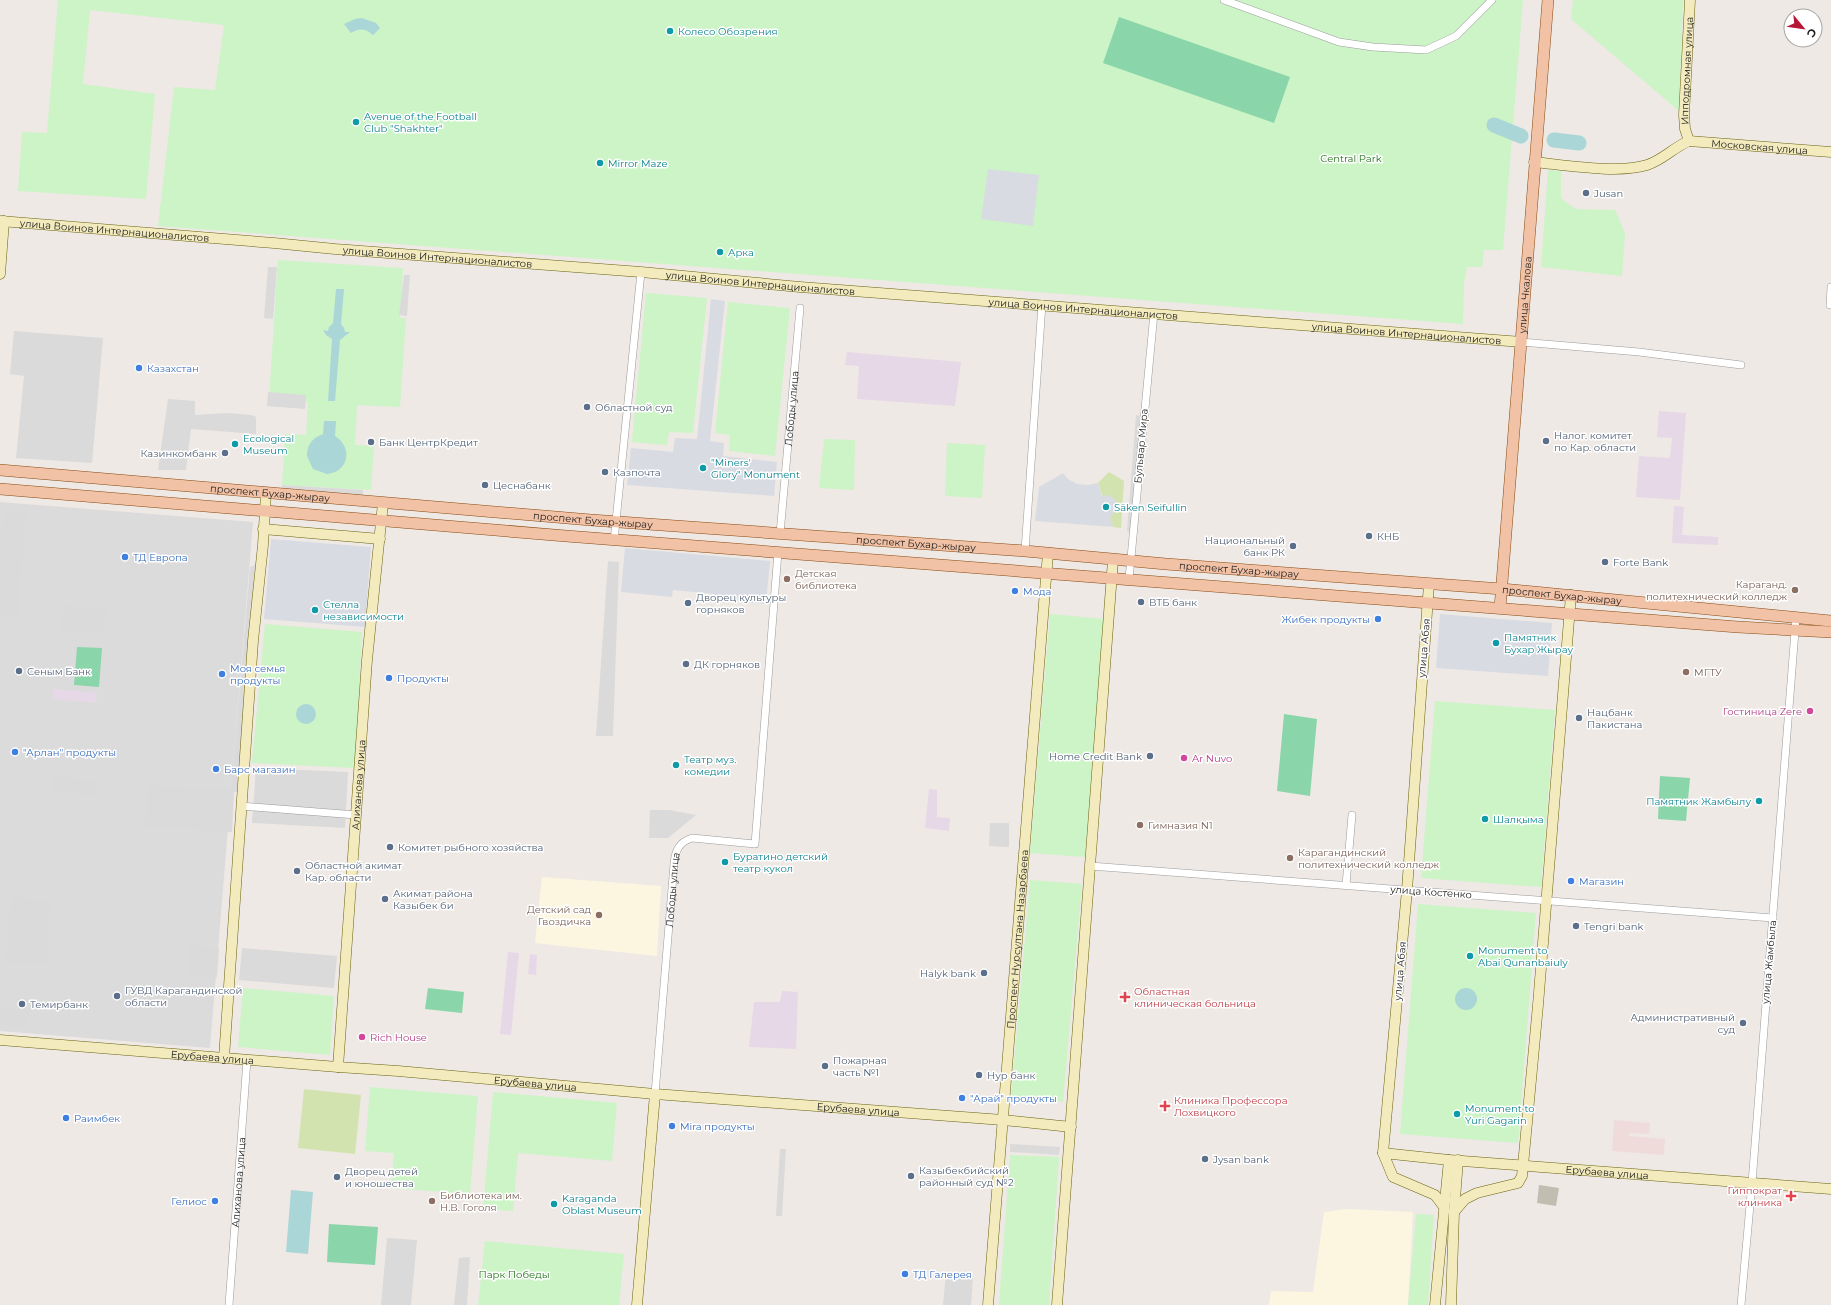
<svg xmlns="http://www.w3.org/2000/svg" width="1831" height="1305" viewBox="0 0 1831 1305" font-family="Montserrat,sans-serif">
	<rect width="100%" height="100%" fill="#eee9e5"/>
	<polygon fill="#dcdbdb" points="0,502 253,522 210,1048 0,1031"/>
	<g fill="#e6d8e6">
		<polygon points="847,352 961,362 955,406 857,399 859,366 845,365"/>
		<polygon points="1659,411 1686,413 1680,500 1636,497 1639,456 1670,458 1672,438 1657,437"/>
		<polygon points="1674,506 1684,507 1682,535 1718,537 1718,545 1672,543"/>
		<polygon points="53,689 97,693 96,703 53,699"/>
		<polygon points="929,789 937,790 937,817 950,818 949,831 925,828"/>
		<polygon points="508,952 519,953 511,1035 500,1034"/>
		<polygon points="530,954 537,955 536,975 528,974"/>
		<polygon points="782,991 798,992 796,1049 749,1047 754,1002 780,1002"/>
	</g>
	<g fill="#fcf6e0">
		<polygon points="542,877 661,886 657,956 535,943"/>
		<polygon points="1347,1209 1413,1212 1408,1305 1269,1305 1271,1291 1313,1292 1324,1212"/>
	</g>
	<polygon fill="#eedbda" points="1614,1120 1650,1123 1649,1134 1629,1133 1629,1136 1665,1139 1664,1155 1612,1151"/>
	<polygon fill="#c1beb1" points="1539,1185 1559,1188 1556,1206 1537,1203"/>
	<g fill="#d3e3b0">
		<polygon points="1109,472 1124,481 1121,528 1113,527 1098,483"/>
		<polygon points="304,1089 361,1095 355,1154 298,1148"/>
	</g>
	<g fill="#ccf4c6">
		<polygon points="58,0 1523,0 1503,250 1484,250 1482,267 1467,267 1464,283 1463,324 158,226 174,87 215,90 224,25 90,10 83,84 155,94 146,199 18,191 22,132 47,133"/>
		<polygon points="1573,0 1683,0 1679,111 1571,19"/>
		<polygon points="1548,170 1561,171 1561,198 1575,209 1615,210 1625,233 1622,276 1541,267"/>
		<polygon points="278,260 403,268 400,318 406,318 400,407 357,405 355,445 374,446 371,490 282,485 285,434 306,435 308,402 269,399"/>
		<polygon points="646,293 707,298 693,433 669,432 667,445 632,442"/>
		<polygon points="728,302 790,308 775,456 729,451 730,435 715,433"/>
		<polygon points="824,439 855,440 854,490 819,488"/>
		<polygon points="947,443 985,445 982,498 945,496"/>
		<polygon points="1050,614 1105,619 1085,857 1030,853"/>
		<polygon points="265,624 362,632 355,768 252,763"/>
		<polygon points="1435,701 1555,710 1541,887 1421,878"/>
		<polygon points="1030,880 1082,884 1063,1102 1011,1098"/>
		<polygon points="1418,904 1536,913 1518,1143 1400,1134"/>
		<polygon points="243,988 334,996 330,1055 238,1047"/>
		<polygon points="370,1087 478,1096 470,1194 391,1188 394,1153 365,1151"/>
		<polygon points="493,1092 617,1103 612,1161 518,1153 513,1211 483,1209"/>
		<polygon points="1010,1155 1059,1157 1049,1305 999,1305"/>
		<polygon points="1416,1214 1434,1215 1428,1305 1408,1305"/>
		<polygon points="485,1241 624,1254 619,1305 478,1305"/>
	</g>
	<g fill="#8bd5aa">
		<polygon points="1119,17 1290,77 1274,123 1103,63"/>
		<polygon points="77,647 102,648 99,687 74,685"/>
		<polygon points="1284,714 1317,719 1310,796 1277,791"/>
		<polygon points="1660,776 1690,778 1686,821 1658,819"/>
		<polygon points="428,988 464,992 462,1013 425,1009"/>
		<polygon points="329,1224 378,1227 375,1265 327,1262"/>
	</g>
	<g fill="#dadada">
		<polygon points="268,267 277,267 273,319 264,318"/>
		<polygon points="404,275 410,275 407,316 399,315"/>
		<polygon points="14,331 103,338 92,463 16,458 24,376 10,374"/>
		<polygon points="268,392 306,395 305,409 267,406"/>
		<polygon points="168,399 195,401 195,415 227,413 252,415 256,417 256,434 191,429 186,470 158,470"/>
		<polygon points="1136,415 1143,416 1133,532 1127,531"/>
		<polygon points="282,485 363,490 363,497 281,491"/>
		<polygon points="3,512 26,514 18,618 0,617 0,548"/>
		<polygon points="608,561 619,562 613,736 596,736"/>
		<polygon points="255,565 237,792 234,792 232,832 145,826 147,785 231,790 250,567"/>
		<polygon points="64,606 106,607 103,633 60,630"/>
		<polygon points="256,768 348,772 345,828 252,823"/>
		<polygon points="52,775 97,781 95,796 50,790"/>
		<polygon points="650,810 669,810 696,815 668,838 649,838"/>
		<polygon points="990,823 1009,823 1009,847 989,846"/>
		<polygon points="11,897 50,900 46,964 6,962"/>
		<polygon points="190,945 219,948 217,977 187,975"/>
		<polygon points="242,948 337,956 334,988 239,980"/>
		<polygon points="0,1007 29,1009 28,1027 0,1025"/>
		<polygon points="1010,1144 1060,1147 1059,1155 1010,1152"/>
		<polygon points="780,1149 786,1149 782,1216 776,1216"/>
		<polygon points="387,1238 417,1240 411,1305 381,1305"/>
		<polygon points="470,1257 467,1305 454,1305 459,1258"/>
		<polygon points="946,1273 973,1276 971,1305 943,1305"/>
	</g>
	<g fill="#d9dbe3">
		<polygon points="988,169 1039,175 1033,226 981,219"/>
		<polygon points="711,299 725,301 710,441 724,443 723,456 777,462 774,496 627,485 631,448 673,452 675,438 697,439"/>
		<polygon points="1063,473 1068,479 1077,484 1088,485 1098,483 1102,496 1108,495 1116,500 1117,510 1110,517 1113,527 1035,521 1039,487"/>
		<polygon points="271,539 371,547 365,627 264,619"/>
		<polygon points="625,548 770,561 766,604 713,600 714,594 673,590 672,597 621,592"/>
		<polygon points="1440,614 1552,623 1548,676 1436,668"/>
	</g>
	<g fill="#aad6d7">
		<path d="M 362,18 L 376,23 L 380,28 L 373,35 C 365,28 359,28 351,33 L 344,24 L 355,19 Z"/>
		<polygon points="336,289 344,289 341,324 344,328 345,332 350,332 340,340 335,401 328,401 332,339 326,335 323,330 328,331 329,327 333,323"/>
		<path d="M 324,421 L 336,421 L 335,436 C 353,447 349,472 327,474 L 313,469 L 307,456 C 307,445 312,438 323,434 Z"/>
		<circle cx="306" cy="714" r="10"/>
		<circle cx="1466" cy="999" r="11"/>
		<polygon points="291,1190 313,1192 308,1254 286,1252"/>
	</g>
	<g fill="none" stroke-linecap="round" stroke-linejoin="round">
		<g stroke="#aad6d7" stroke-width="15">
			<polyline points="1494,125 1521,136"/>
			<polyline points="1554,140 1579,143"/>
		</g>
		<g stroke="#9b9b9b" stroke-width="8">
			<g id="street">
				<polyline points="1224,0 1339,42 1373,47 1426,50 1456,36 1492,0"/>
				<polyline points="1830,305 1831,287"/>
				<polyline points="1522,342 1639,352 1741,365"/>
				<path id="s1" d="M 780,534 L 800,308"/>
				<polyline points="614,541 641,272"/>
				<polyline points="1025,551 1042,304"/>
				<polyline points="1129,579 1154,313"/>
				<polyline points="241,806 356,815"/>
				<polyline points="1090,866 1773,918"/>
				<polyline points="1346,885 1352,815"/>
				<path id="s2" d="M 655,1094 L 674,864 C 675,851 679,842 692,838 L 755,844 L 778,552"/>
				<path id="s3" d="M 229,1305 L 247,1060"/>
				<polyline points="1741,1305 1752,1183 1796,618"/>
			</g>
		</g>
		<g stroke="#6a6210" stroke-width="11">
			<g id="secondary">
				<path id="s4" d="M 1689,141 L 1685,129 L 1684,115 L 1690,0"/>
				<path id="s5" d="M 1534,162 C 1565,165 1618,174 1647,165 C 1663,160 1674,147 1689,141 L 1831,152"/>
				<path id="s6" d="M 0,221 L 274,243 L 335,249 L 641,272 L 800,287 L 1522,342"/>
				<polyline points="0,274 4,221"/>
				<polyline points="263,529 380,539"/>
				<polyline points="1429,584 1407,890 1383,1153 1393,1177 1435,1195 1444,1207"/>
				<path id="s7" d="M 0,1040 L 338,1067 L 398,1071 L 655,1094 L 1003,1120 L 1071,1127"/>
				<polyline points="224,1058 253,641 263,545 266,493"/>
				<path id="s8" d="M 338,1067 L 367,660 L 383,503"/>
				<path id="s9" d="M 1383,1153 L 1449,1160 L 1831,1189"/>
				<polyline points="1454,1212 1465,1199 1477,1193 1518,1183 1522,1176 1538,1005 1571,595"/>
				<polyline points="637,1305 655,1094"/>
				<path id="s10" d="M 988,1305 L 1048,553"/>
				<polyline points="1057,1305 1113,560"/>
				<polyline points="1435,1305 1449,1160"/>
				<polyline points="1451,1305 1454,1212 1458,1160"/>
			</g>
		</g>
		<g stroke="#884910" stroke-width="12">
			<g id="primary">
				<path id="s11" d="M 0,470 L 591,520 L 1025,551 L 1166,564 L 1502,589 L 1831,621"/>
				<path d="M 0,489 C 579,539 1158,582 1738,627 L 1831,632"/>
				<path id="s12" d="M 1500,608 L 1548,0"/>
			</g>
		</g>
		<use href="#street" stroke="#fff" stroke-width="7"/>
		<use href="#secondary" stroke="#f3ebbe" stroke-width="10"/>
		<use href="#primary" stroke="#f2c2a6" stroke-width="11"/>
	</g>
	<g fill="#0f9aa8" stroke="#fff" stroke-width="1.5">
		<circle cx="670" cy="31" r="4"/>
		<circle cx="356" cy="122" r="4"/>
		<circle cx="600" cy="163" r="4"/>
		<circle cx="720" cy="252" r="4"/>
		<circle cx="235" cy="444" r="4"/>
		<circle cx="703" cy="468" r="4"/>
		<circle cx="1106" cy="507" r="4"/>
		<circle cx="315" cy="610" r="4"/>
		<circle cx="1496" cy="643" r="4"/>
		<circle cx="676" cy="765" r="4"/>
		<circle cx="1759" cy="801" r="4"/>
		<circle cx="1485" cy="819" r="4"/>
		<circle cx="725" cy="862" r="4"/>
		<circle cx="1470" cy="956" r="4"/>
		<circle cx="1457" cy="1114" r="4"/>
		<circle cx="554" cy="1204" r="4"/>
	</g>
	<g fill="#5c6f8a" stroke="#fff" stroke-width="1.5">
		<circle cx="1586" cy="193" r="4"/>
		<circle cx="587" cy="407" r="4"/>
		<circle cx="1546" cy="441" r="4"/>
		<circle cx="371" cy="442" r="4"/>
		<circle cx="225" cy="453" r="4"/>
		<circle cx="605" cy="472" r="4"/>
		<circle cx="485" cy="485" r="4"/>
		<circle cx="1369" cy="536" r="4"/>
		<circle cx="1293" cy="546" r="4"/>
		<circle cx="1605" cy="562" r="4"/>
		<circle cx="1141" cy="602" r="4"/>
		<circle cx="688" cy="603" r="4"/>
		<circle cx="686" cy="664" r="4"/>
		<circle cx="19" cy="671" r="4"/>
		<circle cx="1579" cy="718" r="4"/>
		<circle cx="1150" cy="756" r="4"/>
		<circle cx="390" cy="847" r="4"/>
		<circle cx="297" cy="871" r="4"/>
		<circle cx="385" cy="899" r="4"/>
		<circle cx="1576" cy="926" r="4"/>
		<circle cx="984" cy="973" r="4"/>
		<circle cx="117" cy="996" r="4"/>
		<circle cx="22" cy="1004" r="4"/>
		<circle cx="1743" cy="1023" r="4"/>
		<circle cx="825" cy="1066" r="4"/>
		<circle cx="979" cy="1075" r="4"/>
		<circle cx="1205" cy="1159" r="4"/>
		<circle cx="911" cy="1176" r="4"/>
		<circle cx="337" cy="1177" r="4"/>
	</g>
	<g fill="#3f7fe0" stroke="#fff" stroke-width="1.5">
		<circle cx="139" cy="368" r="4"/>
		<circle cx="125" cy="557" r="4"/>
		<circle cx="1015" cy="591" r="4"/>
		<circle cx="1378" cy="619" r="4"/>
		<circle cx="222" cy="674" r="4"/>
		<circle cx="389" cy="678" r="4"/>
		<circle cx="15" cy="752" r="4"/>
		<circle cx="216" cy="769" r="4"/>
		<circle cx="1571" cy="881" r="4"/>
		<circle cx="962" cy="1098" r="4"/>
		<circle cx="66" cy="1118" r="4"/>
		<circle cx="672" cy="1126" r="4"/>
		<circle cx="215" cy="1201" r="4"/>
		<circle cx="905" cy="1274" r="4"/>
	</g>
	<g fill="#8d6e63" stroke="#fff" stroke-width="1.5">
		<circle cx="787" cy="579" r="4"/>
		<circle cx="1795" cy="590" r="4"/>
		<circle cx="1686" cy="672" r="4"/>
		<circle cx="1140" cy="825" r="4"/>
		<circle cx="1290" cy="858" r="4"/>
		<circle cx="599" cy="915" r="4"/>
		<circle cx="432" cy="1201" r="4"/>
	</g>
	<g fill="#d1479c" stroke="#fff" stroke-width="1.5">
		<circle cx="1810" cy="711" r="4"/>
		<circle cx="1184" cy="758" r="4"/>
		<circle cx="362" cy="1037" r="4"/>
	</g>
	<g fill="#e0444e" stroke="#fff" stroke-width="1.5">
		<path d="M1123 991h4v4h4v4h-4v4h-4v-4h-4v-4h4z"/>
		<path d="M1163 1100h4v4h4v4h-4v4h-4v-4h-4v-4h4z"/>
		<path d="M1789 1190h4v4h4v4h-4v4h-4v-4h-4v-4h4z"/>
	</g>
	<g text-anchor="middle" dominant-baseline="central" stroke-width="3" stroke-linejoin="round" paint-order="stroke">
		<g font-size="10" fill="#0d838f" stroke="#fff" text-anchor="start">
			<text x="678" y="31">Колесо Обозрения</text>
			<text x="364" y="116">Avenue of the Football<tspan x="364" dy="12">Club "Shakhter"</tspan></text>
			<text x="608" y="163">Mirror Maze</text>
			<text x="728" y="252">Арка</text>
			<text x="243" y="438">Ecological<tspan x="243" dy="12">Museum</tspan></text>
			<text x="711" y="462">"Miners'<tspan x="711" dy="12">Glory" Monument</tspan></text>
			<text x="1114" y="507">Säken Seifullin</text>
			<text x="323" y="604">Стелла<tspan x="323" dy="12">независимости</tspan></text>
			<text x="1504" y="637">Памятник<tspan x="1504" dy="12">Бухар Жырау</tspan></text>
			<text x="684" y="759">Театр муз.<tspan x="684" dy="12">комедии</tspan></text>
			<text x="1751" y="801" text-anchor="end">Памятник Жамбылу</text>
			<text x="1493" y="819">Шалқыма</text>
			<text x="733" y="856">Буратино детский<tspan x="733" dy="12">театр кукол</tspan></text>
			<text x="1478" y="950">Monument to<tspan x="1478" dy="12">Abai Qunanbaiuly</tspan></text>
			<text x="1465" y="1108">Monument to<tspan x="1465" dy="12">Yuri Gagarin</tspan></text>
			<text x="562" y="1198">Karaganda<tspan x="562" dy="12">Oblast Museum</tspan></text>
		</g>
		<g font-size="10" fill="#1e1e1e" stroke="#fff">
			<text stroke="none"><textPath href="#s4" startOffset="71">Ипподромная улица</textPath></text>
			<text stroke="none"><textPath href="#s5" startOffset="233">Московская улица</textPath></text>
			<text stroke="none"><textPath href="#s6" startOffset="115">улица Воинов Интернационалистов</textPath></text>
			<text stroke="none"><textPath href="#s6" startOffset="439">улица Воинов Интернационалистов</textPath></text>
			<text stroke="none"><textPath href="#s6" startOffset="763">улица Воинов Интернационалистов</textPath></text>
			<text stroke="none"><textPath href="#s12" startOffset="314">улица Чкалова</textPath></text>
			<text stroke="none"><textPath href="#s6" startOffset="1087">улица Воинов Интернационалистов</textPath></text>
			<text stroke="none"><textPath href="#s6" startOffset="1411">улица Воинов Интернационалистов</textPath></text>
			<text stroke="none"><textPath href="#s1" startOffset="126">Лободы улица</textPath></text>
			<text transform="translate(1141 446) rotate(-85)">Бульвар Мира</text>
			<text stroke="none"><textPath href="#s11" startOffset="271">проспект Бухар-жырау</textPath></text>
			<text stroke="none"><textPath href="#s11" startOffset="595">проспект Бухар-жырау</textPath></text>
			<text stroke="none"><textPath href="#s11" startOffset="919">проспект Бухар-жырау</textPath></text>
			<text stroke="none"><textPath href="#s11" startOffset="1243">проспект Бухар-жырау</textPath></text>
			<text stroke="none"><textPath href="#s11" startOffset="1567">проспект Бухар-жырау</textPath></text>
			<text transform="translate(1424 648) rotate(-85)">улица Абая</text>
			<text stroke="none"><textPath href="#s8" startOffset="283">Алиханова улица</textPath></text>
			<text stroke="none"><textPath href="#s2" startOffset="205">Лободы улица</textPath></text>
			<text transform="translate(1431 892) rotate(4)">улица Костенко</text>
			<text stroke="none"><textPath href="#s10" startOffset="367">Проспект Нурсултана Назарбаева</textPath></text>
			<text transform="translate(1769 962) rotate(-85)">улица Жамбыла</text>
			<text transform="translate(1400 971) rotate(-85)">улица Абая</text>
			<text stroke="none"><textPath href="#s7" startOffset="213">Ерубаева улица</textPath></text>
			<text stroke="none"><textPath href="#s7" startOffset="537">Ерубаева улица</textPath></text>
			<text stroke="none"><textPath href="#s7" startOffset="861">Ерубаева улица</textPath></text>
			<text stroke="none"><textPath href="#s9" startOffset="225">Ерубаева улица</textPath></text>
			<text stroke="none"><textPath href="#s3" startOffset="123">Алиханова улица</textPath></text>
		</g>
		<g font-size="10" fill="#217117" stroke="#fff">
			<text x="1351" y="158">Central Park</text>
			<text x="514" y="1274">Парк Победы</text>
		</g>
		<g font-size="10" fill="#4e5e75" stroke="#fff" text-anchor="start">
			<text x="1594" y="193">Jusan</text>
			<text x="595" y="407">Областной суд</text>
			<text x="1554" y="435">Налог. комитет<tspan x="1554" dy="12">по Кар. области</tspan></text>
			<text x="379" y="442">Банк ЦентрКредит</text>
			<text x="217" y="453" text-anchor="end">Казинкомбанк</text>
			<text x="613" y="472">Казпочта</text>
			<text x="493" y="485">Цеснабанк</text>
			<text x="1377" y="536">КНБ</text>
			<text x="1285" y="540" text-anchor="end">Национальный<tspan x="1285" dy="12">банк РК</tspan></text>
			<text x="1613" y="562">Forte Bank</text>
			<text x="696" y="597">Дворец культуры<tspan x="696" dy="12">горняков</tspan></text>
			<text x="1149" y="602">ВТБ банк</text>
			<text x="694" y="664">ДК горняков</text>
			<text x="27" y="671">Сеным Банк</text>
			<text x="1587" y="712">Нацбанк<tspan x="1587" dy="12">Пакистана</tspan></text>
			<text x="1142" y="756" text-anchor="end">Home Credit Bank</text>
			<text x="398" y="847">Комитет рыбного хозяйства</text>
			<text x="305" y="865">Областной акимат<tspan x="305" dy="12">Кар. области</tspan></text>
			<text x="393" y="893">Акимат района<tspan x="393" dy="12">Казыбек би</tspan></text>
			<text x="1584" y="926">Tengri bank</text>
			<text x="976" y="973" text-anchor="end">Halyk bank</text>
			<text x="125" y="990">ГУВД Карагандинской<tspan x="125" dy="12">области</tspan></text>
			<text x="30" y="1004">Темирбанк</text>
			<text x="1735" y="1017" text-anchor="end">Административный<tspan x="1735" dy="12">суд</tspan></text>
			<text x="833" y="1060">Пожарная<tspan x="833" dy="12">часть №1</tspan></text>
			<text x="987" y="1075">Нур банк</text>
			<text x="1213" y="1159">Jysan bank</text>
			<text x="919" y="1170">Казыбекбийский<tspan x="919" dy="12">районный суд №2</tspan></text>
			<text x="345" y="1171">Дворец детей<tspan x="345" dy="12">и юношества</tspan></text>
		</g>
		<g font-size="10" fill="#366cbe" stroke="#fff" text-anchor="start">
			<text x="147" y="368">Казахстан</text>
			<text x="133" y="557">ТД Европа</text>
			<text x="1023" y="591">Мода</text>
			<text x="1370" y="619" text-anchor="end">Жибек продукты</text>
			<text x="230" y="668">Моя семья<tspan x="230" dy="12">продукты</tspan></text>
			<text x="397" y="678">Продукты</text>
			<text x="23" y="752">"Арлан" продукты</text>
			<text x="224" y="769">Барс магазин</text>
			<text x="1579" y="881">Магазин</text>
			<text x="970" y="1098">"Арай" продукты</text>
			<text x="74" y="1118">Раимбек</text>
			<text x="680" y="1126">Mira продукты</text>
			<text x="207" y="1201" text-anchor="end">Гелиос</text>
			<text x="913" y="1274">ТД Галерея</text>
		</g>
		<g font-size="10" fill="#785e54" stroke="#fff" text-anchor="start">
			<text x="795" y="573">Детская<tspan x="795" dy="12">библиотека</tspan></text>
			<text x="1787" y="584" text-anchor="end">Караганд.<tspan x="1787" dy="12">политехнический колледж</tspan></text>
			<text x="1694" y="672">МГТУ</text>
			<text x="1148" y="825">Гимназия N1</text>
			<text x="1298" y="852">Карагандинский<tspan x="1298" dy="12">политехнический колледж</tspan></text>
			<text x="591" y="909" text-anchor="end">Детский сад<tspan x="591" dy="12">Гвоздичка</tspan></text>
			<text x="440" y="1195">Библиотека им.<tspan x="440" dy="12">Н.В. Гоголя</tspan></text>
		</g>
		<g font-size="10" fill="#b23c85" stroke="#fff" text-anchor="start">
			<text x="1802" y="711" text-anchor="end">Гостиница Zere</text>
			<text x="1192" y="758">Ar Nuvo</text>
			<text x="370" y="1037">Rich House</text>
		</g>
		<g font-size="10" fill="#be3a42" stroke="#fff" text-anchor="start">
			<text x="1134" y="991">Областная<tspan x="1134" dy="12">клиническая больница</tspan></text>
			<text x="1174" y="1100">Клиника Профессора<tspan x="1174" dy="12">Лохвицкого</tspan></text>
			<text x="1782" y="1190" text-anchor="end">Гиппократ<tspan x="1782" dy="12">клиника</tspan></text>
		</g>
	</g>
	<g transform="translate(1803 28) rotate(119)"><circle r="19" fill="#ffffff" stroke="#a5a5a5"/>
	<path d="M0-3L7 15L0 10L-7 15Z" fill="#b71535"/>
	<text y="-6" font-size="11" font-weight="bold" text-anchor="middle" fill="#1e1e1e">С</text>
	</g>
</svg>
